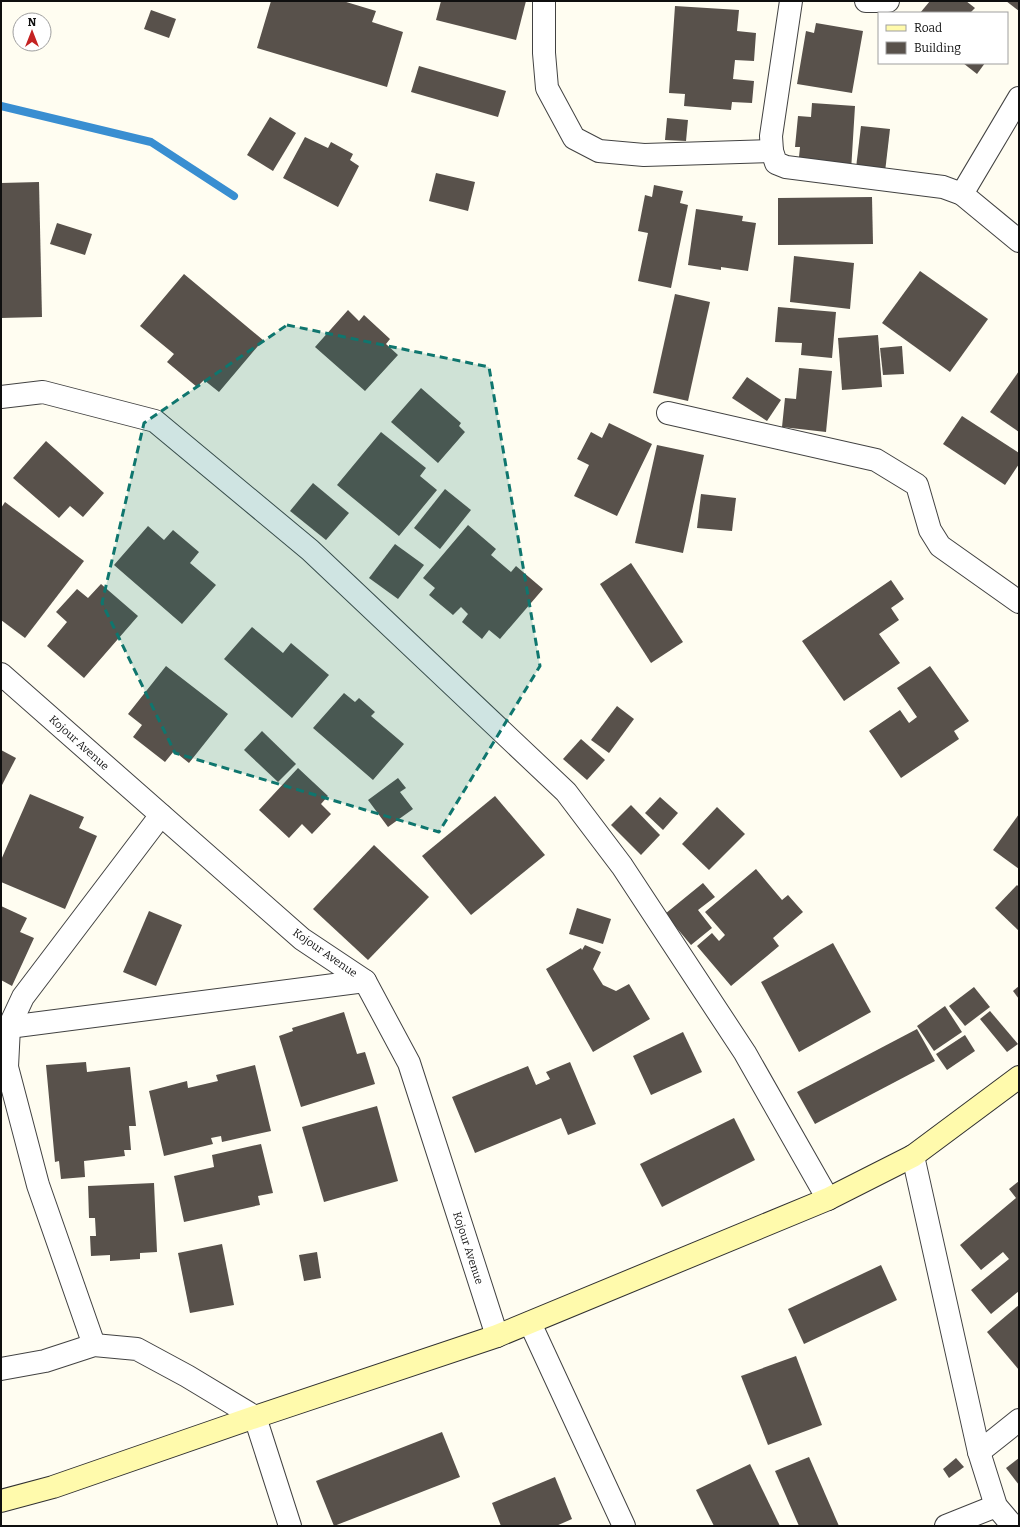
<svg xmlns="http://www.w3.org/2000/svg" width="1020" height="1527" viewBox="0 0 1020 1527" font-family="Bitter,serif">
	<rect width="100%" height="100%" fill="#fffdf1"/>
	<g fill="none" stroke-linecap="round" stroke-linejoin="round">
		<polyline stroke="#398ed1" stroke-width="8" points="1,106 151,142 234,196"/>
	</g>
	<g fill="#58514b">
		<polygon points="271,1 343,1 376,11 372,22 403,32 387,87 257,48"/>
		<polygon points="441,1 526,1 516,40 436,20"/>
		<polygon points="930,1 966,1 975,8 970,13 920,13"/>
		<polygon points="1006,1 1019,1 1019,11"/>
		<polygon points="675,6 739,10 737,31 756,33 754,61 735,60 733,79 754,81 752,103 732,102 731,110 684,106 685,94 669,93"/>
		<polygon points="151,10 176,19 169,38 144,29"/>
		<polygon points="816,23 863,31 852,93 797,84 806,31 814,33"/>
		<polygon points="963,63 985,63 977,74"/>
		<polygon points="419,66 506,91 498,117 411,92"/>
		<polygon points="812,103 855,106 851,171 798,167 800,147 795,147 798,116 811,117"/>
		<polygon points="270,117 296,133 273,171 247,155"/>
		<polygon points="667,118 688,120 686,141 665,140"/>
		<polygon points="861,126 890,129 885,172 856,168"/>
		<polygon points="305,137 328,148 331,142 353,154 350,160 359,166 338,207 283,178"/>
		<polygon points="436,173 475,182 468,211 429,201"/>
		<polygon points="39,182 42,317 1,318 1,183"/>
		<polygon points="654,185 683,191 680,203 688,205 671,288 638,281 648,233 638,231 645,195 652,197"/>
		<polygon points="872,197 873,244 778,245 778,198"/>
		<polygon points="696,209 743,216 742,221 756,223 748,271 721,267 721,270 688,265"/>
		<polygon points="57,223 92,234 85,255 50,244"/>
		<polygon points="794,256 854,263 850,309 790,302"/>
		<polygon points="920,271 988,319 950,372 882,323"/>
		<polygon points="184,274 263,340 219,392 204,380 197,387 167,362 174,354 140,326"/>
		<polygon points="675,294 710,302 688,401 653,393"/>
		<polygon points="778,307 836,312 832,358 801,355 802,343 775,342"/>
		<polygon points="348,310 359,321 364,315 390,339 386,344 398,355 365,391 315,347"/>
		<polygon points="878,335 882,387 842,390 838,338"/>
		<polygon points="902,346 904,374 883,375 880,348"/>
		<polygon points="799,368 832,371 826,432 782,427 785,398 796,399"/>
		<polygon points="1019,371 1019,432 990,412"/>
		<polygon points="747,377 781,400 767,421 732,398"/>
		<polygon points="421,388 461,423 459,426 465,432 438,463 391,422"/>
		<polygon points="962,416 1019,453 1019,464 1005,485 943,444"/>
		<polygon points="609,423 652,444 617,516 574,496 589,465 577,459 591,432 602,438"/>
		<polygon points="381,432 426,468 420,476 437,490 399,536 337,485"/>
		<polygon points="46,441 104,493 83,517 70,506 59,518 13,478"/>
		<polygon points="657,445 704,455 683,553 635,543"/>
		<polygon points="313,483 349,513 326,540 290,511"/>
		<polygon points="445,489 471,510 440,549 414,528"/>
		<polygon points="701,494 736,498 732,531 697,528"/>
		<polygon points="5,502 84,561 25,638 1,620 1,508"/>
		<polygon points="468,525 496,549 491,555 511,572 516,566 543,589 500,639 489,630 482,639 462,622 468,614 461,607 453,615 429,595 435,588 423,578"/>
		<polygon points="148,526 164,540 173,530 199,552 190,563 216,585 182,624 114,565"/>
		<polygon points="395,544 424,565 398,599 369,578"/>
		<polygon points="631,563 683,642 651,663 600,584"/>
		<polygon points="891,580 904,599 891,608 899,620 879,634 900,663 844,701 802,641"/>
		<polygon points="101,584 138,616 84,678 47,646 67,622 56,612 77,589 88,598"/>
		<polygon points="252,627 283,653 291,643 329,675 292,718 224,659"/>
		<polygon points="166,666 228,714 189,763 174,751 165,762 133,737 142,725 128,714"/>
		<polygon points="930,666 969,721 954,731 959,739 901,778 869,731 900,710 909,723 917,717 897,688"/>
		<polygon points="344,693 355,702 359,698 375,712 371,716 404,744 373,780 313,728"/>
		<polygon points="617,706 634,719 609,753 591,740"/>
		<polygon points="262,731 296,764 278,782 244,750"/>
		<polygon points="581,739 605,760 587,780 563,759"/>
		<polygon points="1,750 16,758 1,787"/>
		<polygon points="298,768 328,796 321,804 331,814 312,834 302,824 289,838 259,810"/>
		<polygon points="398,778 406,788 400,792 413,809 388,827 368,800"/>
		<polygon points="30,794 84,817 79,828 97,836 65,909 1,882 1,860"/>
		<polygon points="495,796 545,855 471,915 422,856"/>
		<polygon points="660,797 678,813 663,830 645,813"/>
		<polygon points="631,805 660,835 641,855 611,825"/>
		<polygon points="717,807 745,834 709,870 682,844"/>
		<polygon points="1019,814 1019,869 993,850"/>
		<polygon points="374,845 429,897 368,960 313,909"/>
		<polygon points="756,869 782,900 788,895 803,912 773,938 779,946 731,986 697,946 712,933 719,941 725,935 705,912"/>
		<polygon points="703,883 715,897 698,910 712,928 691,945 665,914"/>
		<polygon points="1017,885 1019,887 1019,931 995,908"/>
		<polygon points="1,906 27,918 20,932 34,938 12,986 1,980"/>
		<polygon points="577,908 611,919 603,944 569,934"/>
		<polygon points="149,911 182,925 156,986 123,972"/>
		<polygon points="833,943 871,1012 799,1052 761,982"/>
		<polygon points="585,945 601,952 593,969 603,985 616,991 629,984 650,1019 593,1052 546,969 581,948 582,950"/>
		<polygon points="1019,986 1019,999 1013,991"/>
		<polygon points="974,987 990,1007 965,1026 949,1006"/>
		<polygon points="945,1006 962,1032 934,1051 917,1026"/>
		<polygon points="990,1011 1018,1044 1007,1052 980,1019"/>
		<polygon points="344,1012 357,1054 365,1052 375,1084 301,1107 279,1036 293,1031 292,1028"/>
		<polygon points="917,1029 935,1061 815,1124 797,1092"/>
		<polygon points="683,1032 702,1072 651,1095 633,1056"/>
		<polygon points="965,1035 975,1051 947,1070 936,1054"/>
		<polygon points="86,1062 87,1072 130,1067 136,1126 129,1126 131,1150 124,1150 125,1156 84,1161 85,1177 61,1179 59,1161 55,1162 46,1065"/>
		<polygon points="570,1062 596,1124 568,1135 561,1118 475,1153 452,1097 528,1066 536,1085 550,1079 546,1072"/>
		<polygon points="255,1065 271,1131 222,1142 221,1136 211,1138 213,1144 164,1156 149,1091 187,1081 188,1088 218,1081 216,1075"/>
		<polygon points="377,1106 398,1181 324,1202 302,1127"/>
		<polygon points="734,1118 755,1160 662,1207 640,1164"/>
		<polygon points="261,1144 273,1193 258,1196 260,1205 184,1222 174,1176 214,1167 212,1155"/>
		<polygon points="1019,1181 1019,1291 991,1314 971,1290 1009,1259 1003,1252 981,1270 960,1245 1016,1198 1009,1189"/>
		<polygon points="154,1183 157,1252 140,1253 140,1259 110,1261 110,1255 91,1256 90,1236 96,1236 95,1218 89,1218 88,1186"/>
		<polygon points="222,1244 234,1305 190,1313 178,1253"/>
		<polygon points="317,1252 321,1278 304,1281 299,1255"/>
		<polygon points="881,1265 897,1300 804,1344 788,1309"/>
		<polygon points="1019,1305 1019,1370 987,1332"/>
		<polygon points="796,1356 822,1425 768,1445 741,1376"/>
		<polygon points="442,1432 460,1477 334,1526 316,1481"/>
		<polygon points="809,1457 839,1526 799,1526 775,1471"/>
		<polygon points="956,1458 964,1467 949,1478 943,1469"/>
		<polygon points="1019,1458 1019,1485 1006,1468"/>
		<polygon points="750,1464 780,1526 714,1526 696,1490"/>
		<polygon points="555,1477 572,1519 556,1526 501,1526 492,1503"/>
	</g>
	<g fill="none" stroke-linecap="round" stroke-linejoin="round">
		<g stroke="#424242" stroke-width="24">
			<g id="street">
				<polyline points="544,1 544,53 547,88 574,138 599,151 644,155 772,151"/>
				<polyline points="791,1 771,136 772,151 776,163 786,167 943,187 962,194 1019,241"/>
				<polyline points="866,1 888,1"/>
				<polyline points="962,194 1019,98"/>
				<polyline points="1,397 43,392 155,421 310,550 566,792 622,866 745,1053 828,1199"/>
				<polyline points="668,413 876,460 917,485 930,530 940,546 1019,602"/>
				<polyline points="1,674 302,939 365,981 409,1063 497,1336"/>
				<polyline points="9,1027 365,981"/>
				<polyline points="913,1156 979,1452 996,1506 1013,1526"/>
				<polyline points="530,1323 624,1526"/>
				<polyline points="94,1345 38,1185 7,1067 9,1027 23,997 161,815"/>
				<polyline points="1,1369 45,1361 94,1345 137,1349 187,1376 255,1417 290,1526"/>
				<polyline points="979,1452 1019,1420"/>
				<polyline points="946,1526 996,1506"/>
			</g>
		</g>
		<g stroke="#313131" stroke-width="24">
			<polyline id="secondary" points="1,1501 53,1487 255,1417 497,1336 828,1199 913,1156 1019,1077"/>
		</g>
		<use href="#street" stroke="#fff" stroke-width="22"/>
		<use href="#secondary" stroke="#fffaac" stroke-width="22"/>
	</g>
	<path fill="#0f766e" fill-opacity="0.2" stroke="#0f766e" stroke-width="3" stroke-dasharray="8 5" stroke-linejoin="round" d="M 287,325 L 489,367 L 540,666 L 439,832 L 175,753 L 102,603 L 144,423 Z"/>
	<g text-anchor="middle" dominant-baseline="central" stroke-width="4" stroke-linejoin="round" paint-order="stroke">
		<g font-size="11" fill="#0f0f0f" stroke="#fff">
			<text transform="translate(79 743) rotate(42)">Kojour Avenue</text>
			<text transform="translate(325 953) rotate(35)">Kojour Avenue</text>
			<text transform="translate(468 1248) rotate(72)">Kojour Avenue</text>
		</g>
	</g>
	<rect width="1020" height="1527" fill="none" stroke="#0f0f0f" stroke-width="4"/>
	<rect x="878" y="12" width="130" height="52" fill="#ffffff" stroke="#9f9f9f"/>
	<rect x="886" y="25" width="20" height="6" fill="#fffaac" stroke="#9f9f9f"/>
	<text x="914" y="32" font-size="12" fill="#0f0f0f">Road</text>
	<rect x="886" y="42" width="20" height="12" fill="#58514b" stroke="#9f9f9f"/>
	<text x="914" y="52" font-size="12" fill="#0f0f0f">Building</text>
	<g transform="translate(32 32)"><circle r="19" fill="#ffffff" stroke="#9f9f9f"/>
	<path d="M0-3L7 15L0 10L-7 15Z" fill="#c42222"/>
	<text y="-6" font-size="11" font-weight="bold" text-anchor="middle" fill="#0f0f0f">N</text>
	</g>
</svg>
